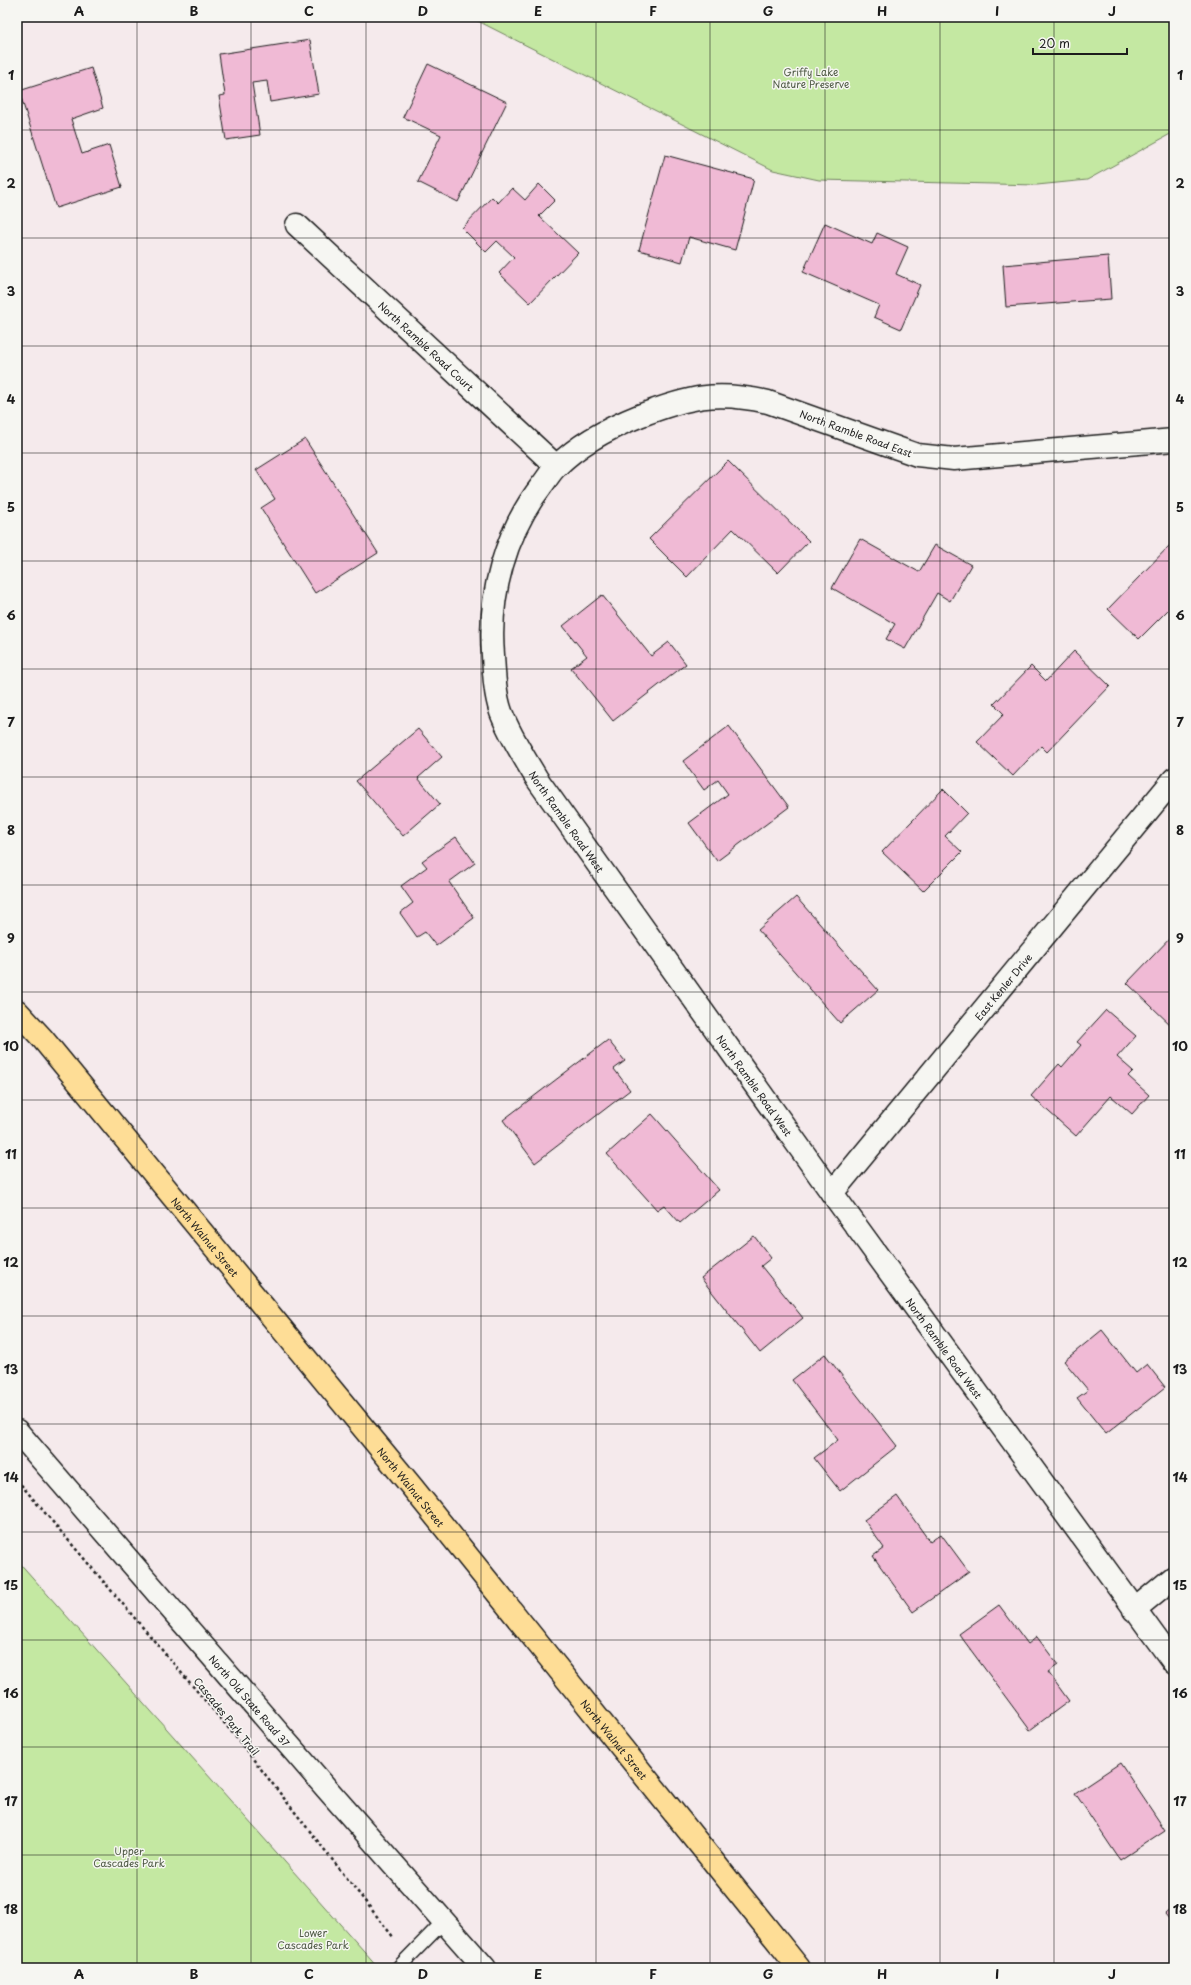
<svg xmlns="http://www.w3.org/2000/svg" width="1191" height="1985" viewBox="0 0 1191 1985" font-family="'Playpen Sans',sans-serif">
	<rect width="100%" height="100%" fill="#f5eaec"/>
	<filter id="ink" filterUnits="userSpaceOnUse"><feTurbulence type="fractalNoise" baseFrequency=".025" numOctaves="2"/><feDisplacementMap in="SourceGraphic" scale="8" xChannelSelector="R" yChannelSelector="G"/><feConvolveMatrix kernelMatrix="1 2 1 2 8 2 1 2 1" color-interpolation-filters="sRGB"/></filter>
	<g filter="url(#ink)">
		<g fill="#c4e8a2" stroke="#70825f">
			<polygon points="470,17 1174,17 1174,132 1087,180 1037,185 819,180 773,170"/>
			<polygon points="17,1560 379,1968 17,1968"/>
		</g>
		<g fill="#f0bad5" stroke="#1c1c1c">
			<polygon points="310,40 319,94 270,102 267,81 252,83 260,135 226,140 219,96 225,95 219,54"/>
			<polygon points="428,64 507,102 458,202 418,182 441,135 403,117"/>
			<polygon points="91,68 103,108 71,119 82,154 109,145 122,187 56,208 19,91"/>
			<polygon points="665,155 754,179 735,250 689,237 682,262 639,250"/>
			<polygon points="539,184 555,200 539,216 578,253 530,303 499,273 514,257 497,241 486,252 462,228 492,197 498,203 512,188 525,200"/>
			<polygon points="825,223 872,244 877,233 908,247 896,274 920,285 901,329 874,317 879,305 803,272"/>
			<polygon points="1108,256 1111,299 1006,307 1003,265"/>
			<polygon points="305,439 378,553 315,593 261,508 275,499 256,470"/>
			<polygon points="728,461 809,541 778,573 733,529 687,577 649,539"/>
			<polygon points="860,539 919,572 935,545 971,565 950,601 937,593 905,649 886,639 895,624 832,588"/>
			<polygon points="1172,543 1174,545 1174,604 1139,639 1108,609"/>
			<polygon points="602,595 651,656 669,642 686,664 613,721 571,668 587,656 563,626"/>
			<polygon points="1074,651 1110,686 1047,752 1041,746 1013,776 977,742 1004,714 994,704 1031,666 1046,681"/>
			<polygon points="729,726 789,807 717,861 689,823 728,794 718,780 704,790 683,761"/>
			<polygon points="418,729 442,757 418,778 440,804 403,836 356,781"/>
			<polygon points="943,789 967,813 945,836 962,852 923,891 882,852"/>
			<polygon points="456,837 475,863 449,882 474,918 436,946 425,932 417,937 400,913 413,903 401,886 427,867 422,861"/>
			<polygon points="796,897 878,990 840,1023 758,930"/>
			<polygon points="1174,934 1174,1028 1127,983"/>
			<polygon points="1106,1010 1136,1036 1117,1057 1133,1071 1128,1076 1149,1095 1132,1114 1111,1096 1076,1136 1031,1096 1059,1064 1062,1067 1081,1045 1077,1042"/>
			<polygon points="608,1040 625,1061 614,1069 630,1090 535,1163 503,1120"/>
			<polygon points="652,1114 719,1190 680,1223 664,1205 657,1210 607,1154"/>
			<polygon points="754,1236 771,1258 761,1266 803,1318 760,1353 701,1278"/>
			<polygon points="1102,1330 1136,1373 1147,1364 1165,1387 1106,1434 1077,1398 1088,1390 1064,1361"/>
			<polygon points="825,1354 897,1446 840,1491 814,1458 838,1440 792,1380"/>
			<polygon points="897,1496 930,1542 941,1534 969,1572 913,1612 873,1556 884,1548 864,1520"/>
			<polygon points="999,1605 1028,1644 1037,1637 1058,1665 1048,1672 1069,1701 1030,1730 959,1634"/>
			<polygon points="1120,1763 1165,1830 1120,1860 1075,1793"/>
			<polygon points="1174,1905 1174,1924 1165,1913"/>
		</g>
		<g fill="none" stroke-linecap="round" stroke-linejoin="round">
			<g stroke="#1c1c1c" stroke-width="16">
				<polyline id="service" points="398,1968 444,1921"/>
			</g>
			<g stroke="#1c1c1c" stroke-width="25">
				<g id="minor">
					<path id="s1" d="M 297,225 L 556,466"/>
					<path id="s2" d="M 1174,440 L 954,459 L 917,455 L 768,402 C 715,390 689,397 639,416 C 609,428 580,443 557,466 C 551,471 547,479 542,485 C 505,533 488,595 493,655 C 494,674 495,695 501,712 C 510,736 524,757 537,779 L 832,1193 L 1174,1663"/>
					<path id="s3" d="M 832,1193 L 1174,779"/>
					<path id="s4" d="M 17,1431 L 327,1789 L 485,1968"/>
					<polyline points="1134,1610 1174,1577"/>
				</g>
			</g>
			<g stroke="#1c1c1c" stroke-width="25">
				<g id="primary">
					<path id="s5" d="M 17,1011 L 42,1038 L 412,1487 L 799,1968"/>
				</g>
			</g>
			<polyline stroke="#1c1c1c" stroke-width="2.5" stroke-dasharray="3 3" stroke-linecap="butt" points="17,1480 231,1731 394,1938"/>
			<use href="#service" stroke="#f6f6f2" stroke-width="13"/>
			<use href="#minor" stroke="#f6f6f2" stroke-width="22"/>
			<use href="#primary" stroke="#fedd96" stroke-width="22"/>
		</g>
	</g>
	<path fill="none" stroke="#1c1c1c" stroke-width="1" stroke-opacity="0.55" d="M 137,17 L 137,1968M 251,17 L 251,1968M 366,17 L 366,1968M 481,17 L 481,1968M 596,17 L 596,1968M 710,17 L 710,1968M 825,17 L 825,1968M 940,17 L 940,1968M 1054,17 L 1054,1968M 17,130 L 1174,130M 17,238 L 1174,238M 17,346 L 1174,346M 17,453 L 1174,453M 17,561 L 1174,561M 17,669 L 1174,669M 17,777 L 1174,777M 17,885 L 1174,885M 17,992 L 1174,992M 17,1100 L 1174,1100M 17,1208 L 1174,1208M 17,1316 L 1174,1316M 17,1424 L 1174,1424M 17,1532 L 1174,1532M 17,1640 L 1174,1640M 17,1747 L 1174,1747M 17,1855 L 1174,1855"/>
	<g text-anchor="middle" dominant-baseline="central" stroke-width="3" stroke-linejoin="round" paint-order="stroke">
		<g font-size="10" fill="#4e5944" stroke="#f6f6f2">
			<text x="811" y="71">Griffy Lake<tspan x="811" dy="12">Nature Preserve</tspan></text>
			<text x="129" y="1850">Upper<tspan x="129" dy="12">Cascades Park</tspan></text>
			<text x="313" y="1932">Lower<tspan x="313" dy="12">Cascades Park</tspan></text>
		</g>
		<g font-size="10" fill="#1c1c1c" stroke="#f6f6f2">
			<text stroke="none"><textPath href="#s1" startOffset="177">North Ramble Road Court</textPath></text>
			<text transform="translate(856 433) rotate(20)">North Ramble Road East</text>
			<text stroke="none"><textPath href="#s2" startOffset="1036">North Ramble Road West</textPath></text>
			<text stroke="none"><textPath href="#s3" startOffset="268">East Kenler Drive</textPath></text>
			<text stroke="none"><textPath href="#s2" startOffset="1360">North Ramble Road West</textPath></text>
			<text stroke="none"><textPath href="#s5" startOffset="294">North Walnut Street</textPath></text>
			<text stroke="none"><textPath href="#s2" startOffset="1684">North Ramble Road West</textPath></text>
			<text stroke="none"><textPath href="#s5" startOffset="618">North Walnut Street</textPath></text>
			<text stroke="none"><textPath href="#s4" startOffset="356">North Old State Road 37</textPath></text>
			<text transform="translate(227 1716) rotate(51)">Cascades Park Trail</text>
			<text stroke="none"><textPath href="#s5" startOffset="942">North Walnut Street</textPath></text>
		</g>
	</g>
	<rect width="1191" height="1985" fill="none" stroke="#f6f6f2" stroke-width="44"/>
	<path d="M1033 48v6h94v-6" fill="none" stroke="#1c1c1c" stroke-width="2"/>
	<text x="1039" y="48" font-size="12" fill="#1c1c1c" stroke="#f6f6f2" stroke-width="3" paint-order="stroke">20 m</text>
	<rect x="22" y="22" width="1147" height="1941" fill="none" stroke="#1c1c1c" stroke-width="1.5"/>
	<g font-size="13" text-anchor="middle" font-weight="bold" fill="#1c1c1c">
		<text x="79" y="16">A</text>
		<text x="194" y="16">B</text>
		<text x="309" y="16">C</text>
		<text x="423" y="16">D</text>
		<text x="538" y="16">E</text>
		<text x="653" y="16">F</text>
		<text x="768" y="16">G</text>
		<text x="882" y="16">H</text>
		<text x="997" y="16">I</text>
		<text x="1112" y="16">J</text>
		<text x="11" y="80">1</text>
		<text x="1180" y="80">1</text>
		<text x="11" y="188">2</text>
		<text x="1180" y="188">2</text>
		<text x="11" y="296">3</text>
		<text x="1180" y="296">3</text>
		<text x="11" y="404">4</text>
		<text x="1180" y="404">4</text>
		<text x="11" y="512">5</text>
		<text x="1180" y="512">5</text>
		<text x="11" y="620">6</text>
		<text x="1180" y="620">6</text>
		<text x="11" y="727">7</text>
		<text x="1180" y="727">7</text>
		<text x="11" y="835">8</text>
		<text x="1180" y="835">8</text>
		<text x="11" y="943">9</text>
		<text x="1180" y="943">9</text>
		<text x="11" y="1051">10</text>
		<text x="1180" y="1051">10</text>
		<text x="11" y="1159">11</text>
		<text x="1180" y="1159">11</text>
		<text x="11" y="1267">12</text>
		<text x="1180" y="1267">12</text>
		<text x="11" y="1374">13</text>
		<text x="1180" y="1374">13</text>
		<text x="11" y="1482">14</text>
		<text x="1180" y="1482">14</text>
		<text x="11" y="1590">15</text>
		<text x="1180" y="1590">15</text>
		<text x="11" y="1698">16</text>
		<text x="1180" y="1698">16</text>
		<text x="11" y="1806">17</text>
		<text x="1180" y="1806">17</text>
		<text x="11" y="1914">18</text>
		<text x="1180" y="1914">18</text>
		<text x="79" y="1979">A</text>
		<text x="194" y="1979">B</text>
		<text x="309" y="1979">C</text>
		<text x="423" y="1979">D</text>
		<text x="538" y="1979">E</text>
		<text x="653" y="1979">F</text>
		<text x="768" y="1979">G</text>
		<text x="882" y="1979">H</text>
		<text x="997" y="1979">I</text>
		<text x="1112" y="1979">J</text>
	</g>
</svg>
